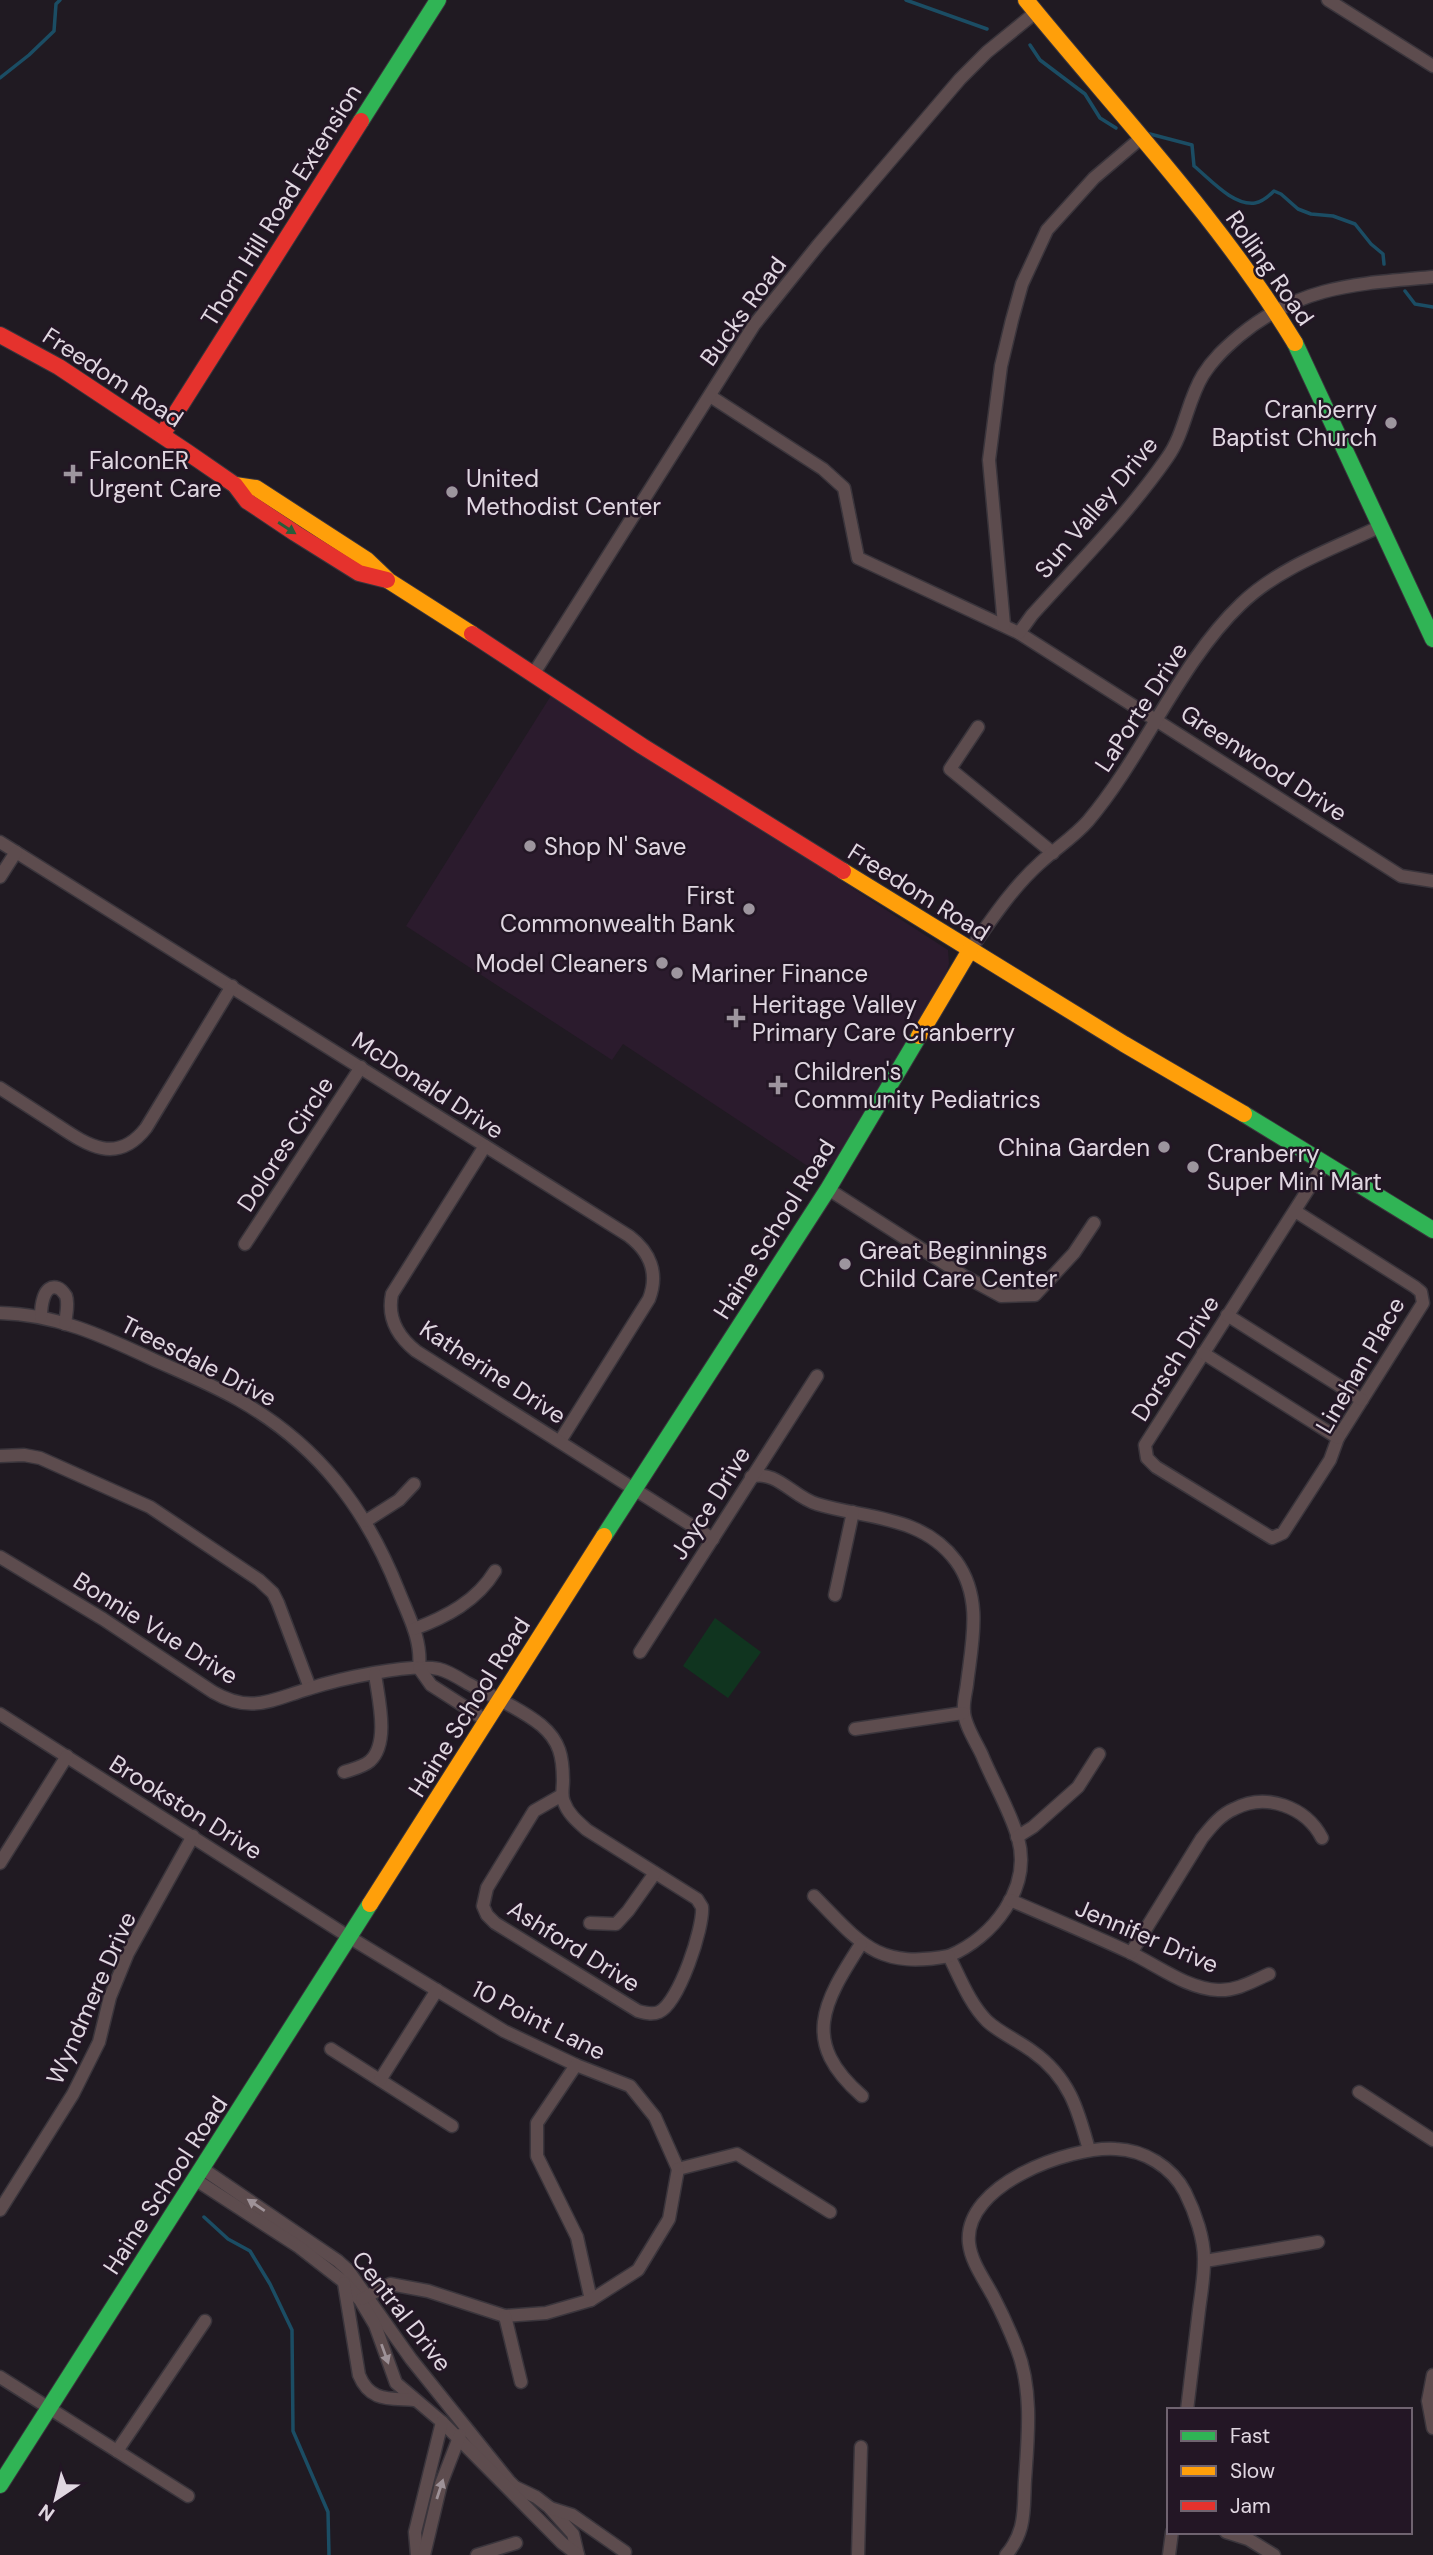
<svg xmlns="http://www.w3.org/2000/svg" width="1433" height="2555" viewBox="0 0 1433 2555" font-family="'DM Sans',sans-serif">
	<rect width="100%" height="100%" fill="#201a22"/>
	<polygon fill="#2b1b2d" points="552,694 948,950 949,964 946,974 834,1162 828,1166 815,1170 809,1167 623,1044 612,1060 406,926"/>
	<polygon fill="#10341f" points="715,1618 761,1652 728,1698 683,1666"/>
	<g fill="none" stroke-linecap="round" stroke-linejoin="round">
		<g stroke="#1b4d64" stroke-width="3.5">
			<polyline points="906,0 987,29"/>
			<polyline points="1030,45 1040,60 1085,94 1100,118 1116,128"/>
			<polyline points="0,78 29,55 54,31 56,4 60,0"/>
			<path d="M 1150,134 L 1192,145 L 1194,166 C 1210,179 1233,206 1255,203 C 1262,202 1269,196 1274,191 L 1281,194 L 1298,209 L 1311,214 L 1333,216 L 1355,224 L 1371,244 L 1383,254 L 1384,264"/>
			<polyline points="1405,291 1415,304 1433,307"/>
			<polyline points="204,2217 228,2239 250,2251 270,2284 292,2330 293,2431 328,2512 329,2555"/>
		</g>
		<g stroke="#3a353c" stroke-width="15">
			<g id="street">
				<polyline points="1328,0 1433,66"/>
				<polyline points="710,396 823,469 844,488 858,558 1019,633 1401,876 1433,881"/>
				<polyline points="1004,625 989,460 1001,366 1012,320 1022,284 1047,230 1094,178 1141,138"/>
				<path d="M 1019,633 L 1032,615 C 1078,564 1128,514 1167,458 C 1185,433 1187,401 1203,375 C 1213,359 1225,348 1239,336 C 1301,285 1357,284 1433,277"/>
				<polyline points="534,673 754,325 819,244 960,79 987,52 1036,12"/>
				<polyline points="978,727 950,769 1053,853"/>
				<path d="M 0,842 L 629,1236 C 650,1252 659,1273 649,1299 L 560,1441"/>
				<polyline points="0,877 16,852"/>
				<path d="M 970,950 C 991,920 1013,887 1040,863 C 1055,849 1074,837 1088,821 C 1144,755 1179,663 1241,604 C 1278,568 1332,549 1379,527"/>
				<path d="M 0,1088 C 17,1099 34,1110 51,1121 C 83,1142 115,1168 146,1128 L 232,986"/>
				<path d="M 485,1146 L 392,1294 C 387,1318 397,1336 416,1351 L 713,1539"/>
				<polyline points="828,1189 964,1276 1001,1296 1035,1295 1074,1253 1094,1223"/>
				<polyline points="1295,1211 1415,1287 1421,1292 1423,1303 1338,1438 1330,1460 1283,1533 1272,1538 1156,1467 1147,1458 1145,1445 1325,1163"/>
				<polyline points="245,1244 361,1067"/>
				<path d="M 0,1313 C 55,1314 103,1336 152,1359 C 181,1372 211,1384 239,1400 C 318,1445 366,1508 399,1592 C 409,1617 422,1640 419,1668"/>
				<polyline points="1227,1315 1362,1400"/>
				<path d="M 41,1317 C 41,1307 43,1283 58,1288 C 61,1289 64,1293 66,1296 C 69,1304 66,1315 65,1324"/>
				<polyline points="1203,1353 1338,1438"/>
				<polyline points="0,1456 24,1455 40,1458 150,1507 259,1580 273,1593 278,1603 310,1688"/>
				<path d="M 751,1477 C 776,1469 793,1497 817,1504 C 866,1519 922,1515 956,1561 C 983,1598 972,1642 967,1684 C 966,1693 963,1702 964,1711 C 964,1724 976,1742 982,1755 C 993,1782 1010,1810 1018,1838 C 1032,1889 993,1937 949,1956 C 960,1978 970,2004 987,2021 C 1000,2033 1017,2040 1032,2051 C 1069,2077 1078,2109 1089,2150"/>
				<polyline points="366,1521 399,1500 414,1484"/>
				<path d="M 0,1557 L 103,1619 L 213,1692 C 251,1714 271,1700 308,1689 C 338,1679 410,1663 439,1669 C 448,1671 459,1678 467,1683 C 492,1696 519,1708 541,1725 C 560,1741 563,1757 563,1781 C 563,1788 561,1796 564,1802 C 568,1814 578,1822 587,1830 L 697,1899 L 702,1907 C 704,1927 679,2003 659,2012 C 652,2015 645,2013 638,2011 L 495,1923 L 487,1915 L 483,1906 L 487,1888 L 534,1811 L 562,1795"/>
				<polyline points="835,1595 853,1512"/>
				<path d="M 414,1629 C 446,1617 477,1601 495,1571"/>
				<polyline points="640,1652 817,1376"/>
				<polyline points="419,1668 431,1685 487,1721"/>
				<polyline points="0,1714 349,1937 504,2031 576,2065 630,2086 655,2117 678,2169"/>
				<polyline points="855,1729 963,1713"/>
				<path d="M 344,1772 C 353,1769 363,1767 370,1761 C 390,1743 378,1697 375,1674"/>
				<polyline points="1017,1837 1033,1827 1078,1787 1099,1754"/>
				<polyline points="0,1863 67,1756"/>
				<path d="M 814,1896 C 861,1944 877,1969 949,1956"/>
				<path d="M 1010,1900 C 1050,1917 1090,1934 1129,1952 C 1157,1965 1187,1989 1218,1990 C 1237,1991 1253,1981 1269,1974"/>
				<polyline points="590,1923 616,1924 628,1911 655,1873"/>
				<path d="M 861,1944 C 823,2003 800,2042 862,2096"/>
				<path d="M 1131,1953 L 1202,1838 C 1211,1827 1220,1815 1234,1809 C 1266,1792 1306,1807 1322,1838"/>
				<polyline points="331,2049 452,2126"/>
				<polyline points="576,2065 537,2123 537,2156 577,2237 591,2300"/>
				<polyline points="380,2080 437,1990"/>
				<polyline points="1359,2092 1433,2140"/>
				<polyline points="203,2169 338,2261 348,2270 411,2359 509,2481 515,2487 536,2497 549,2507 573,2534 578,2555"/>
				<polyline points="678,2169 737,2154 830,2212"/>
				<polyline points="196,2180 299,2247 344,2282 360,2300 375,2325 396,2383 442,2422 562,2543 578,2555"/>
				<polyline points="0,2210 73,2094 99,2042 110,1997 128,1953 193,1836"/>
				<polyline points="1205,2261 1318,2242"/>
				<path d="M 344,2283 L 359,2375 C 370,2402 389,2398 414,2400"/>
				<polyline points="362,2299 390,2284 428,2291 505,2316 546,2313 591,2300 638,2270 669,2219 678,2169"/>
				<polyline points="505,2316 521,2382"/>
				<polyline points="1433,2375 1428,2401 1433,2428"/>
				<polyline points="0,2377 188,2496"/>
				<polyline points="117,2451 205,2321"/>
				<polyline points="550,2508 572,2515 625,2552"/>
				<polyline points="1226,2532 1248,2539 1274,2555"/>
				<polyline points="417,2555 415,2532 442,2422"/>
				<polyline points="424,2555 441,2484 460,2435"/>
				<polyline points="477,2555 516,2543"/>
				<polyline points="858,2555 861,2447"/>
				<path d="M 1006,2555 C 1013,2547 1018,2538 1021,2527 C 1025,2512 1024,2495 1025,2480 C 1028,2437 1033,2390 1017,2349 C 1010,2331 1002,2313 993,2296 C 984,2279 971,2262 969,2243 C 963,2185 1069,2146 1116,2149 C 1144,2150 1172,2167 1185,2192 C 1195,2212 1205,2240 1204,2262 C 1204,2278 1201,2294 1199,2310 C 1195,2343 1191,2376 1187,2410"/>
				<polyline points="1169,2555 1172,2532"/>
			</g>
		</g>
		<g stroke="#3a353c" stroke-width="18">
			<g id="fast">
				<polyline points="361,121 438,0"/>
				<polyline points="1295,343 1433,639"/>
				<polyline points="1244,1114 1433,1230"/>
				<polyline points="604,1536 828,1189 919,1036"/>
				<polyline points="0,2485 370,1904"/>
			</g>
		</g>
		<g stroke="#3a353c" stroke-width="18">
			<g id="slow">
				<path d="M 1026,0 C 1118,113 1219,218 1295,343"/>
				<polyline points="235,485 256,488 367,560 389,581 472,634"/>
				<polyline points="843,871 1124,1044 1244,1114"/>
				<polyline points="919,1036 970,950"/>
				<polyline points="370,1904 604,1536"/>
			</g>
		</g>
		<g stroke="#3a353c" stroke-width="18">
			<g id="jam">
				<polyline points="0,335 59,367 187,452 235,485 247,501 295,533 359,573 387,580"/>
				<polyline points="162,435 361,121"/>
				<polyline points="472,634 642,746 843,871"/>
			</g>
		</g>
		<use href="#street" stroke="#5d4c4e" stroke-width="12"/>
		<use href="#fast" stroke="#30b455" stroke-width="16"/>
		<use href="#slow" stroke="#ff9f0a" stroke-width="16"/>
		<use href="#jam" stroke="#e5322d" stroke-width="16"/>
	</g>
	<defs><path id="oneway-solid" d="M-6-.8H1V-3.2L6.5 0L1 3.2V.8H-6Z" transform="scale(1.75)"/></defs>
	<use fill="#295d3b" href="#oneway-solid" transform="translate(287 528) rotate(33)"/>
	<g fill="#9e9298">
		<use href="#oneway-solid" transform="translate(256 2205) rotate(-146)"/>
		<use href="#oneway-solid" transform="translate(385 2354) rotate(70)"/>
		<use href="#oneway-solid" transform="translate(440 2489) rotate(-72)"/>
	</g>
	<g fill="#9d959e" stroke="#231625" stroke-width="2.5">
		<circle cx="1391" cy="423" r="7"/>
		<path d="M69.5 463.5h7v7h7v7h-7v7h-7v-7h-7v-7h7z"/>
		<circle cx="452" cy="492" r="7"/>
		<circle cx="530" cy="846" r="7"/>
		<circle cx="749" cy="909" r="7"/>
		<circle cx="662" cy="963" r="7"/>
		<circle cx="677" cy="973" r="7"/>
		<path d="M732.5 1007.5h7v7h7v7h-7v7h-7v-7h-7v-7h7z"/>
		<path d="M774.5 1074.5h7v7h7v7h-7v7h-7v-7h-7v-7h7z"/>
		<circle cx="1164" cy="1147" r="7"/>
		<circle cx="1193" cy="1167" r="7"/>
		<circle cx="845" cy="1264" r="7"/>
	</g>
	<g text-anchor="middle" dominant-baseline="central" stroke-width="5" stroke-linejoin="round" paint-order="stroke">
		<g font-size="24" fill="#e0d7e1" stroke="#231625">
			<text transform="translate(281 205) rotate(-58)">Thorn Hill Road Extension</text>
			<text transform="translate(1270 268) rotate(55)">Rolling Road</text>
			<text transform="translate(743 311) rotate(-54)">Bucks Road</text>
			<text transform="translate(113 377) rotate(33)">Freedom Road</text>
			<text transform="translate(1096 507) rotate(-50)">Sun Valley Drive</text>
			<text transform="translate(1141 707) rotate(-57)">LaPorte Drive</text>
			<text transform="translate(1264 763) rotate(33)">Greenwood Drive</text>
			<text transform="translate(919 892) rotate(32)">Freedom Road</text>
			<text transform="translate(428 1085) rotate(33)">McDonald Drive</text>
			<text transform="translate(285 1144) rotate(-57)">Dolores Circle</text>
			<text transform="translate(774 1229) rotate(-58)">Haine School Road</text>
			<text transform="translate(1175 1358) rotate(-58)">Dorsch Drive</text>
			<text transform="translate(199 1361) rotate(27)">Treesdale Drive</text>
			<text transform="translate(1360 1365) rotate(-60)">Linehan Place</text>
			<text transform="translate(493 1372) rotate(33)">Katherine Drive</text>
			<text transform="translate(710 1503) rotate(-58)">Joyce Drive</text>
			<text transform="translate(156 1628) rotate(32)">Bonnie Vue Drive</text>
			<text transform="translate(469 1707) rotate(-58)">Haine School Road</text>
			<text transform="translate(186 1807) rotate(32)">Brookston Drive</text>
			<text transform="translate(1147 1936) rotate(23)">Jennifer Drive</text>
			<text transform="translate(574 1946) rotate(32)">Ashford Drive</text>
			<text transform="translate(91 1998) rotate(-66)">Wyndmere Drive</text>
			<text transform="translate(539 2020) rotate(27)">10 Point Lane</text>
			<text transform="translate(165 2185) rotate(-57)">Haine School Road</text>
			<text transform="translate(402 2311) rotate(52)">Central Drive</text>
		</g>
		<g font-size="24" fill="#e0d7e1" stroke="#231625" text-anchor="start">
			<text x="1377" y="409" text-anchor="end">Cranberry<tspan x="1377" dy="28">Baptist Church</tspan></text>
			<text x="89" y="460">FalconER<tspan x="89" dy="28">Urgent Care</tspan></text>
			<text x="466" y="478">United<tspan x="466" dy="28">Methodist Center</tspan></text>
			<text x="544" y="846">Shop N' Save</text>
			<text x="735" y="895" text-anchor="end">First<tspan x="735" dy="28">Commonwealth Bank</tspan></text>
			<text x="648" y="963" text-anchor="end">Model Cleaners</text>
			<text x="691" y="973">Mariner Finance</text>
			<text x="752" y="1004">Heritage Valley<tspan x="752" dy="28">Primary Care Cranberry</tspan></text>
			<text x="794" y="1071">Children's<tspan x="794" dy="28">Community Pediatrics</tspan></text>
			<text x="1150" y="1147" text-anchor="end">China Garden</text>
			<text x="1207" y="1153">Cranberry<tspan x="1207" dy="28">Super Mini Mart</tspan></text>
			<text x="859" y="1250">Great Beginnings<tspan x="859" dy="28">Child Care Center</tspan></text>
		</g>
	</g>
	<rect x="1167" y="2408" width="245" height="126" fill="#231625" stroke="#6f6370" stroke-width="2"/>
	<rect x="1181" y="2431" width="35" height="10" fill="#30b455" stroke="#6f6370" stroke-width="2"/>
	<text x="1230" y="2443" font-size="21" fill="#e0d7e1">Fast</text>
	<rect x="1181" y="2466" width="35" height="10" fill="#ff9f0a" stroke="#6f6370" stroke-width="2"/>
	<text x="1230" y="2478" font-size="21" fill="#e0d7e1">Slow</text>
	<rect x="1181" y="2501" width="35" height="10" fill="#e5322d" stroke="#6f6370" stroke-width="2"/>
	<text x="1230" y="2513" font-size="21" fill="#e0d7e1">Jam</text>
	<g transform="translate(56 2499) rotate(215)" stroke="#231625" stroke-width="5" paint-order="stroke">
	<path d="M0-5L12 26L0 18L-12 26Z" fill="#e0d7e1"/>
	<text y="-10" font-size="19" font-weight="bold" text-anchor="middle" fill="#e0d7e1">N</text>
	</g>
</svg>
